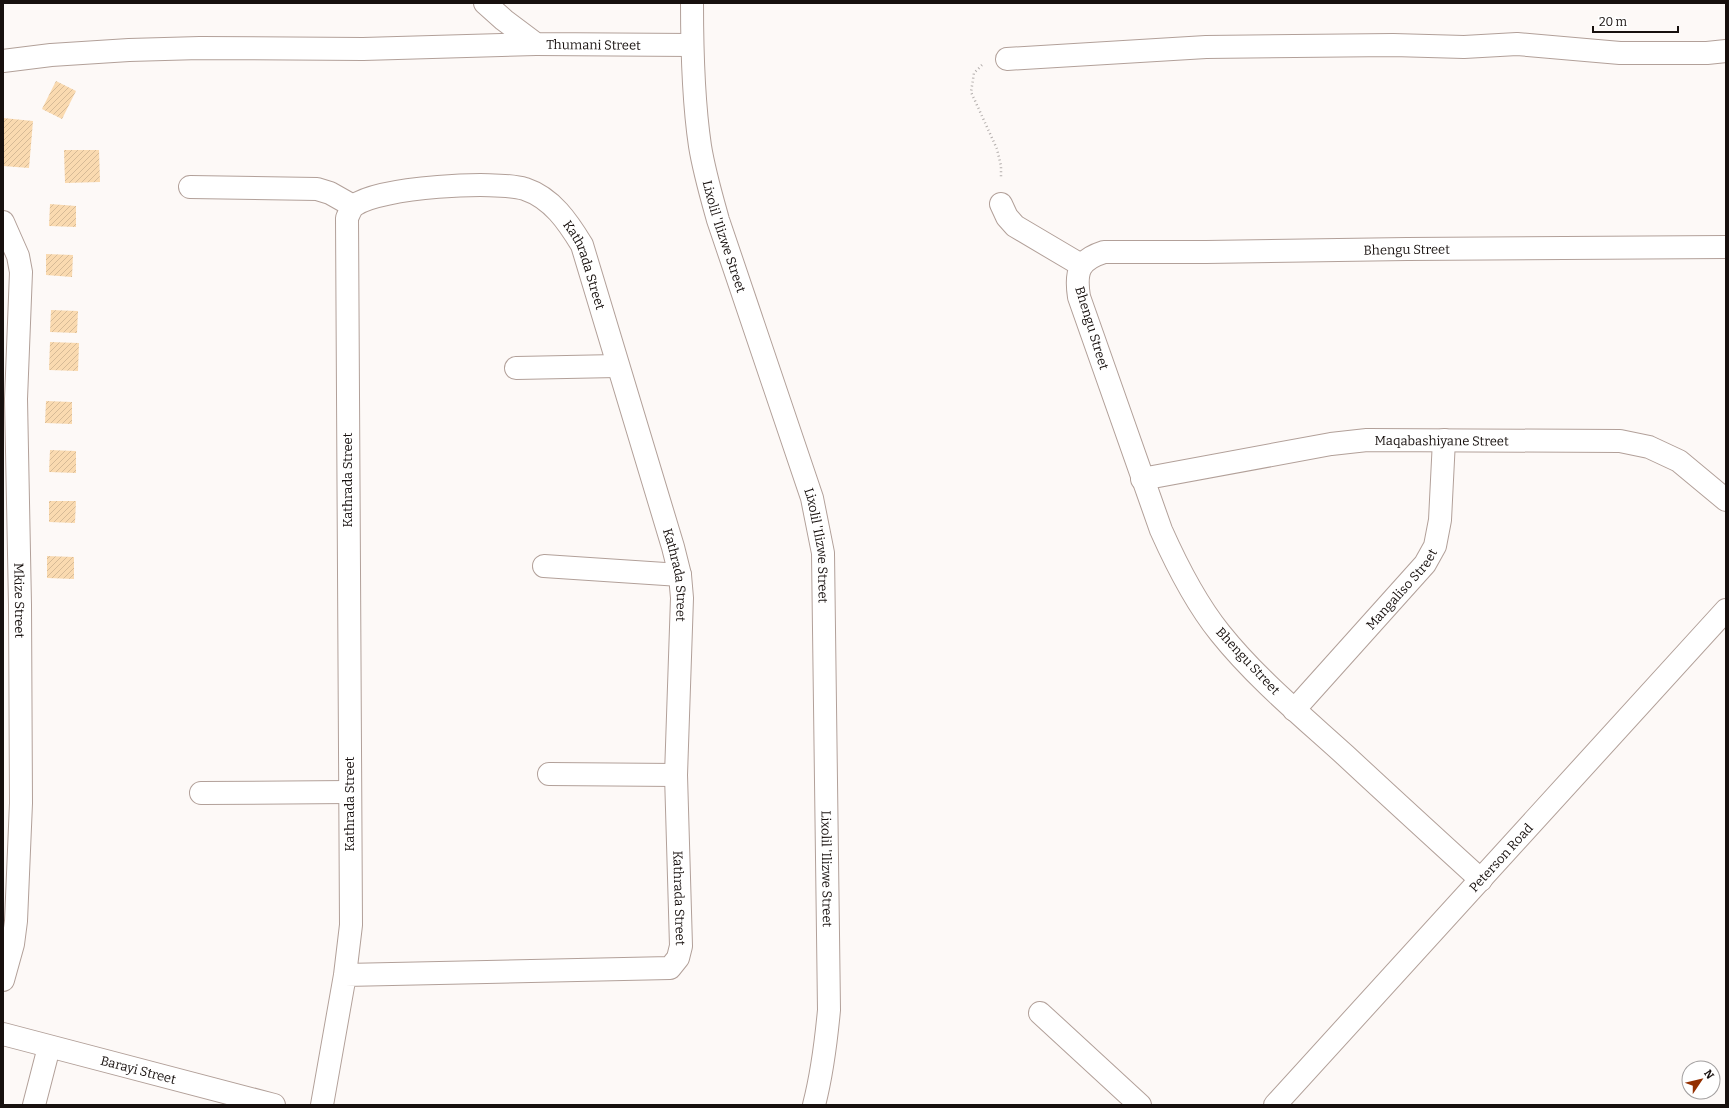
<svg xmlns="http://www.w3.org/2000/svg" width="1729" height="1108" viewBox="0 0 1729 1108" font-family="Bitter,serif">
	<defs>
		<pattern id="building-hatch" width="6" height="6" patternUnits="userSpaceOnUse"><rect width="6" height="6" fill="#fadab0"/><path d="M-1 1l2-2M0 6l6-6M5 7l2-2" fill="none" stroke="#d6ba96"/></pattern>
	</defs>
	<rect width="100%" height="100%" fill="#fdf9f7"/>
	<g fill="url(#building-hatch)">
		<polygon points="56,81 76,91 62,119 42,109"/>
		<polygon points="3,118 33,121 29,168 3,166"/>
		<polygon points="64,150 99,150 100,182 65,183"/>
		<polygon points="50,204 76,206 76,227 49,226"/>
		<polygon points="46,254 73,255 72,277 46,275"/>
		<polygon points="51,310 78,311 77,333 50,332"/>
		<polygon points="50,342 79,343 78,371 49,370"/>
		<polygon points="46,401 72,402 72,424 45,423"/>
		<polygon points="50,450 76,451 76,473 49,472"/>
		<polygon points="49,501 76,501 75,523 49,522"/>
		<polygon points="47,556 74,557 74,579 47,578"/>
	</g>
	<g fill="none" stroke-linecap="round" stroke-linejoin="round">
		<g stroke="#b2a099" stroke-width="24">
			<g id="minor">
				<path id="s1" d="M 485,3 L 504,20 L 536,44 L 692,45"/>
				<path id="s2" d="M 692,3 C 692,50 693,99 700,146 C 704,171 711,195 718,220 L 812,498 L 823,553 L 829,1010 C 826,1042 822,1074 814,1105"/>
				<polyline points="1007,59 1206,47 1393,45 1464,47 1517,44 1620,53 1707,53 1726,51"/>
				<polyline points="3,61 51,55 129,50 200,48 363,49 536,44"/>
				<polyline points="190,187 317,189 330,193 353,206"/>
				<polyline points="1001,204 1007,217 1015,226 1081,265"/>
				<path id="s3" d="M 3,222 L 18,256 L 21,272 L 16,399 L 20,605 L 21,803 L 16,921 L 13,944 L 3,980"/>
				<polyline points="516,368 617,366"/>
				<path id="s4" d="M 1142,479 L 1331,444 L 1367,440 L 1620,441 L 1649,447 L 1679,461 L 1726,500"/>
				<polyline points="544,566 680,575"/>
				<path id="s5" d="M 1294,710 L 1425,564 L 1435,546 L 1440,520 L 1444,440"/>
				<polyline points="549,774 676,775"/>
				<polyline points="201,793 349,792"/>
				<path id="s6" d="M 1481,880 C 1435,838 1390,797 1345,755 C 1302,716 1256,678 1220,633 C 1195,602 1177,566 1161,530 L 1079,297 C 1075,271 1079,260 1104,252 L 1206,252 L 1407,249 L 1726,247"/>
				<polyline points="1040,1013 1140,1105"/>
				<path id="s7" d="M 3,1034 L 274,1105"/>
				<polyline points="34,1105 49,1047"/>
				<path id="s8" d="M 322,1105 L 345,975 L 351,925 L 347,218 C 349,214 351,207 355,205 C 380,187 495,180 525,189 C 552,198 568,222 582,245 L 673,547 L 680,575 L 682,598 L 676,775 L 681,946 L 678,958 L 670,968 L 345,975"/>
				<path id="s9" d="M 1275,1105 L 1726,610"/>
			</g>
		</g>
		<polyline stroke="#b4afad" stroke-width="2.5" stroke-dasharray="1 3" stroke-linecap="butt" points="982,65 974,73 971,92 997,149 1001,166 1001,178"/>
		<use href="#minor" stroke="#fff" stroke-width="22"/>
	</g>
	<g text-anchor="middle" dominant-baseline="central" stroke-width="3" stroke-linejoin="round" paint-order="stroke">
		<g font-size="13" fill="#17100e" stroke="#fff">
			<text stroke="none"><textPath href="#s1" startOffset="123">Thumani Street</textPath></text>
			<text stroke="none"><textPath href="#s2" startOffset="237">Lixolil 'Ilizwe Street</textPath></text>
			<text stroke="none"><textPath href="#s6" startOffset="1087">Bhengu Street</textPath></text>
			<text stroke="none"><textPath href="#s8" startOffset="1179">Kathrada Street</textPath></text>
			<text transform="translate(1092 328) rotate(73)">Bhengu Street</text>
			<text stroke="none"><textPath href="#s4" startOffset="303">Maqabashiyane Street</textPath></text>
			<text transform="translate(347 480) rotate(-90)">Kathrada Street</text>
			<text stroke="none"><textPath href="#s2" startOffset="561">Lixolil 'Ilizwe Street</textPath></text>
			<text stroke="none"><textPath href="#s8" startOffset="1503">Kathrada Street</textPath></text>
			<text stroke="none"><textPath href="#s5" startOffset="162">Mangaliso Street</textPath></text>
			<text stroke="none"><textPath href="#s3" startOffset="382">Mkize Street</textPath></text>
			<text transform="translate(1248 661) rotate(47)">Bhengu Street</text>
			<text transform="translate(349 804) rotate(-90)">Kathrada Street</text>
			<text stroke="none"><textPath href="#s9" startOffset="335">Peterson Road</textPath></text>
			<text stroke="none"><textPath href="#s2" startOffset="885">Lixolil 'Ilizwe Street</textPath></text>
			<text stroke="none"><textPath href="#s8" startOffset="1827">Kathrada Street</textPath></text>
			<text stroke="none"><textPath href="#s7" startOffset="140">Barayi Street</textPath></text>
		</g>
	</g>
	<rect width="1729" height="1108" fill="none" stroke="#17100e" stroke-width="8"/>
	<g transform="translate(1701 1080) rotate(55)"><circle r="19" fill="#ffffff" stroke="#a29f9f"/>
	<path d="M0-3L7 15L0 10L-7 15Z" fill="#942f00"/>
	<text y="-6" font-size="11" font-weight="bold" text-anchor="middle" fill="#17100e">N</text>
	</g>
	<path d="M1593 26v6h85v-6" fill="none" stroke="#17100e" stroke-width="2"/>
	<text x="1599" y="26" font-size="12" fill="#17100e" stroke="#ffffff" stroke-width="3" paint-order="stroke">20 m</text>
</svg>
